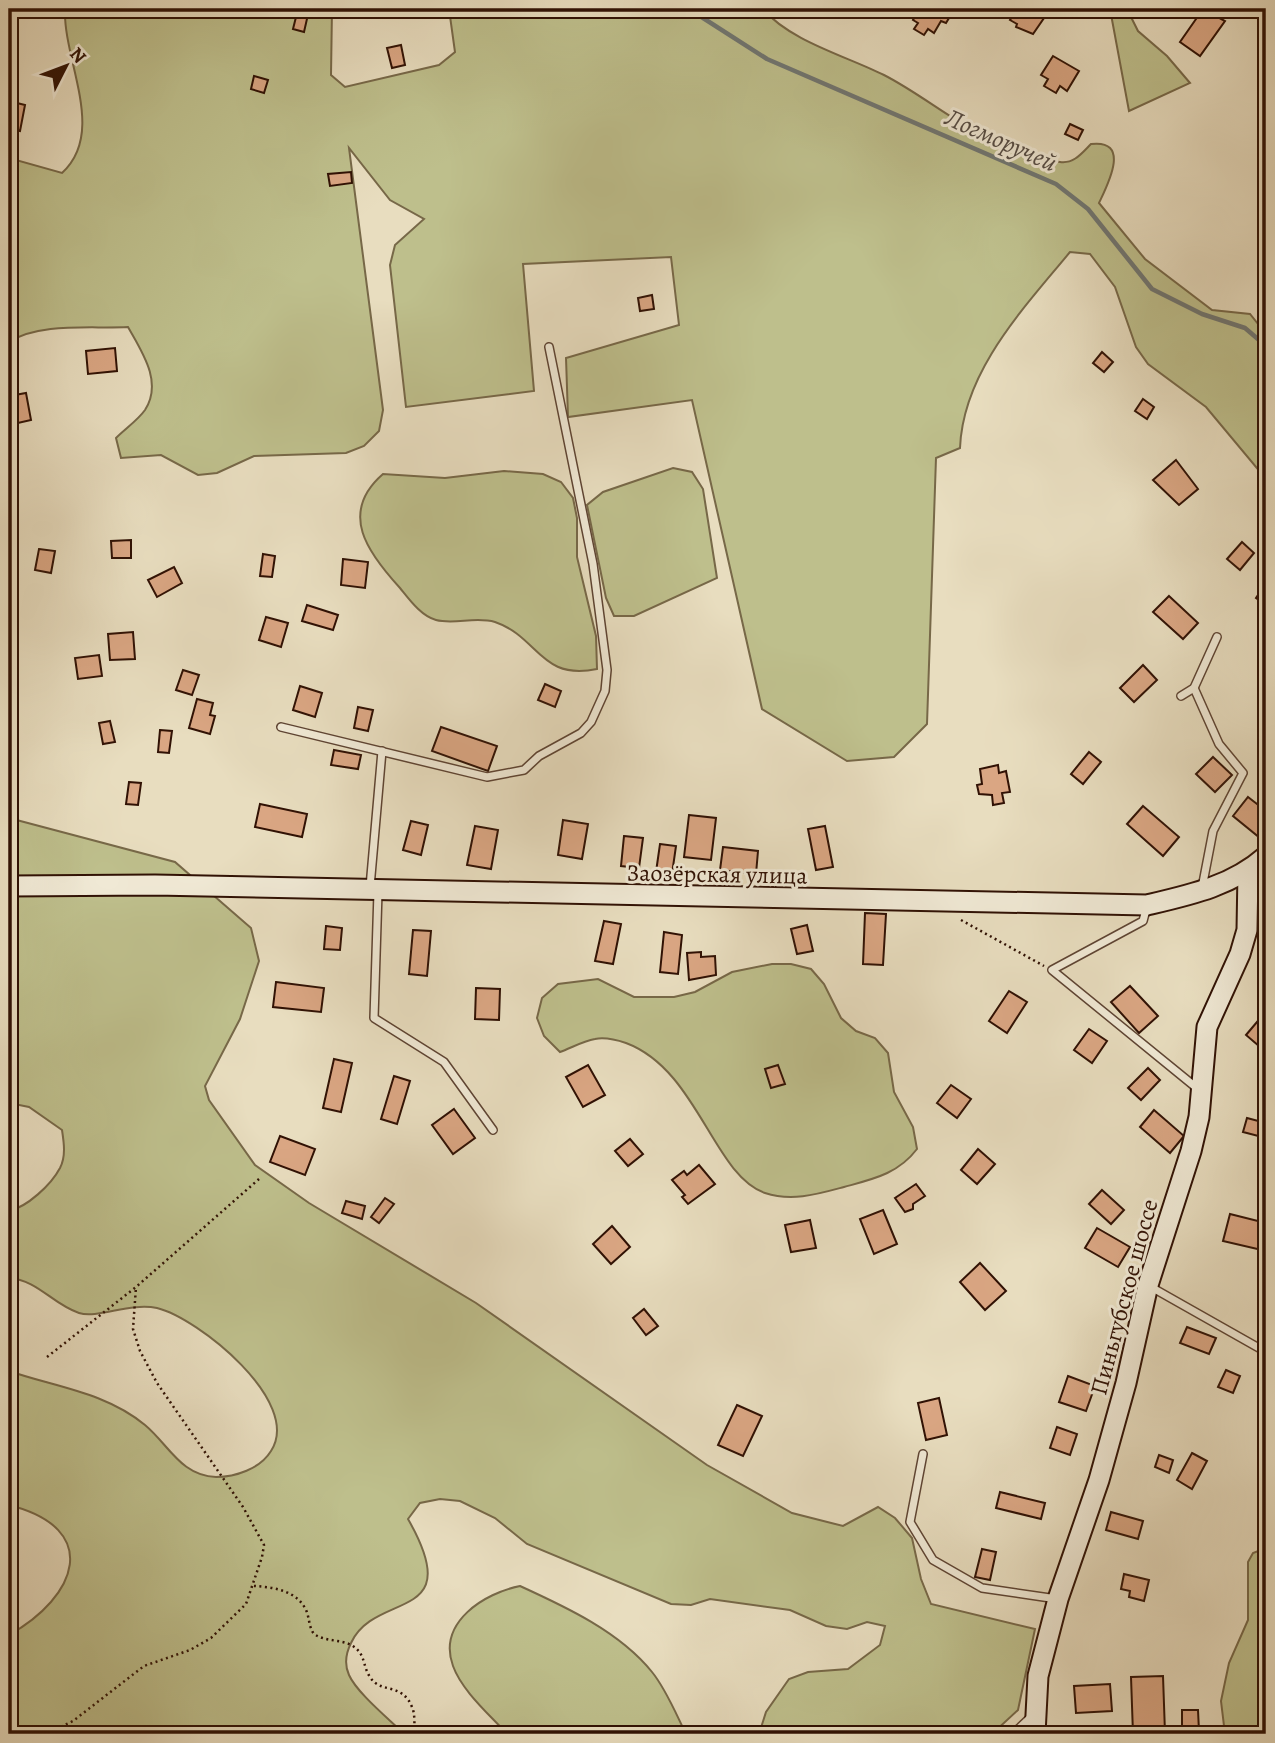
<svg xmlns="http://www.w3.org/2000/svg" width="1275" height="1743" viewBox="0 0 1275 1743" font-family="Alegreya,serif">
	<rect width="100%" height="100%" fill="#e8ddbf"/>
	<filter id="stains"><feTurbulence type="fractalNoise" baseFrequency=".00286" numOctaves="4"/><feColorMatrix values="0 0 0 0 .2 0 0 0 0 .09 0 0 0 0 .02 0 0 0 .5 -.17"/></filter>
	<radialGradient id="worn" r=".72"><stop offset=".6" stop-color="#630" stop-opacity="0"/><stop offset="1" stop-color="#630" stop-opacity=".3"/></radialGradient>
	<g fill="#bebf8c" stroke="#776848" stroke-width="2">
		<path d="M 65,9 L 332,9 L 331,75 L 345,87 L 439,65 L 455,52 L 449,9 L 763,9 C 790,41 846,56 884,75 C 921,94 952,121 990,139 C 999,144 1011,142 1021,146 C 1034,151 1046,161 1060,162 C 1074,164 1082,153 1091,144 C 1132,139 1107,186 1099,203 L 1145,259 L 1212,310 L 1250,314 L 1266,334 L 1266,479 L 1206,407 L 1148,364 L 1136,347 L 1115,287 L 1090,254 L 1070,252 C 1024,308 963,371 960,448 L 936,458 L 927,724 L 894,757 L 847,761 L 762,709 L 692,400 L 568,417 L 566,358 L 679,325 L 671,257 L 523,264 L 534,391 L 406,407 L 390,265 L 395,245 L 424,219 L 390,200 L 349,148 L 383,410 L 379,431 L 364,446 L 346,453 L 254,456 L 217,473 L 198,475 L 161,455 L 121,458 L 116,438 C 125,429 138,420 145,410 C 163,382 142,352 128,327 C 91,329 40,322 9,342 L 9,158 L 62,173 C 107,132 63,61 65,9 Z"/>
		<polygon points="1110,9 1127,9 1138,31 1167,56 1190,83 1129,111"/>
		<polygon points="673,468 692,472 703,489 717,578 634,616 614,616 606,598 587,505 603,492"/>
		<path d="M 504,471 L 543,474 L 561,482 L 573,498 L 577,518 L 577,557 L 596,636 L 597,669 C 540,681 539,637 495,622 C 475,616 455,625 436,620 C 421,616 409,599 400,588 C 368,553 338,513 383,474 L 445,478 Z"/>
		<path d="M 9,818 L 175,862 L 251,928 L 259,961 L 240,1019 L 205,1086 L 209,1100 L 255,1165 L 309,1203 L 476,1303 L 707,1465 L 792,1513 L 843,1526 L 878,1507 L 895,1518 L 912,1538 L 921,1579 L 931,1604 L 1035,1629 L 1018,1710 L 992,1734 L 759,1734 L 766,1712 L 789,1679 L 808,1672 L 848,1669 L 880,1645 L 885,1626 L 867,1622 L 847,1629 L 826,1626 L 790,1610 L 710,1599 L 691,1605 L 671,1604 L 527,1544 L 495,1518 L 460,1501 L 440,1499 L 420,1503 L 408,1519 C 468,1624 375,1590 351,1643 C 346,1653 344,1664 349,1675 C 357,1693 389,1719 404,1734 L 9,1734 L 9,1635 C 77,1597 103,1529 9,1505 L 9,1371 C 55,1387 105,1392 145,1425 C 169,1445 181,1476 216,1477 C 235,1477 260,1469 271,1451 C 303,1402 198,1318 157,1308 C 130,1302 98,1319 79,1313 C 52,1304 38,1280 9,1278 L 9,1211 C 27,1207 51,1185 60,1168 C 66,1156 64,1143 62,1130 L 29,1107 L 9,1103 Z"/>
		<path d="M 772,964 L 791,964 L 811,969 L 824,984 L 841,1018 L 856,1031 L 875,1038 L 888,1053 L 894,1092 L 913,1127 L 917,1149 C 898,1174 873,1179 844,1187 C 818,1194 792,1202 765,1193 C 713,1175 698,1070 626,1043 C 617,1040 605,1037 595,1039 C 583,1041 571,1048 560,1052 L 544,1036 L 537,1018 L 542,998 L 558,984 L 598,979 L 634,997 L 674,997 L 695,992 L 732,972 Z"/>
		<polygon points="1266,1548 1266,1734 1225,1734 1221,1701 1229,1663 1248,1620 1248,1562 1253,1553"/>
		<path d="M 520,1586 C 566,1607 620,1632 652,1672 C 666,1689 676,1714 686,1734 L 507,1734 C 490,1715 462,1691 453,1666 C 437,1622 485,1593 520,1586 Z"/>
	</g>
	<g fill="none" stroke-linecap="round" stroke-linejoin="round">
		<polyline stroke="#707672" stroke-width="4.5" points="689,9 767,59 1056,184 1088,209 1152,289 1202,314 1245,328 1266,346"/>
	</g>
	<g fill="#daa683" stroke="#301104" stroke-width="2">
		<polygon points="298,9 309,10 304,32 293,29"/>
		<polygon points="919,9 935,9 949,18 946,23 941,21 934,33 928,29 924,35 914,29 918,23 913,20"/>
		<polygon points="1017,9 1029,9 1044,18 1033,34 1016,27 1017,24 1010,20"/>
		<polygon points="1203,9 1225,21 1200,56 1180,42"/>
		<polygon points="401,45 405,65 392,68 387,48"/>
		<polygon points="1053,56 1079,71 1067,91 1060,86 1056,93 1044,86 1048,79 1041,75"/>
		<polygon points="254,76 268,80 264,93 251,89"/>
		<polygon points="9,101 25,105 20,131 9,129"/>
		<polygon points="1070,124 1083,130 1078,140 1065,134"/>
		<polygon points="351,172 352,183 330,186 328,174"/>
		<polygon points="652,295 654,309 640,311 638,298"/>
		<polygon points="115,348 117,371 88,374 86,351"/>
		<polygon points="1102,352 1113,362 1104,372 1093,363"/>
		<polygon points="26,393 31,420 9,425 9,396"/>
		<polygon points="1143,399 1154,407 1147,419 1135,411"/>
		<polygon points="1176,460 1198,489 1179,505 1153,480"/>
		<polygon points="131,540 131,558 112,558 111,541"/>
		<polygon points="1242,542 1254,553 1240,570 1227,559"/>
		<polygon points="39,549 55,551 51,573 35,570"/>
		<polygon points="263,554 275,556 272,577 260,576"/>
		<polygon points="343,559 368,562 365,588 341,585"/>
		<polygon points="174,567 182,583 157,597 148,580"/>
		<polygon points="1266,583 1266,605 1256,598"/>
		<polygon points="1169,596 1198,623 1183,639 1153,612"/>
		<polygon points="307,605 338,615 333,630 302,621"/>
		<polygon points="266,617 288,623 281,647 259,640"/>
		<polygon points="133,632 135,659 110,660 108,634"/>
		<polygon points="99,655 102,676 78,679 75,658"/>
		<polygon points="1143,665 1157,680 1134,702 1120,688"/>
		<polygon points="183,670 199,675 192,695 176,690"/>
		<polygon points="545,684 561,691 555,707 538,700"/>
		<polygon points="300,686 322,693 315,717 293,710"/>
		<polygon points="197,699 213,703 210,715 215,716 210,734 189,728"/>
		<polygon points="358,707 373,710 368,731 354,728"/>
		<polygon points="110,721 115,742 103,744 99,723"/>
		<polygon points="441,727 497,746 488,771 432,751"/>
		<polygon points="160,730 172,731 169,753 158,752"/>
		<polygon points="334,750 361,755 358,769 331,765"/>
		<polygon points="1089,752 1101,762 1083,784 1071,774"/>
		<polygon points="1213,757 1232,775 1215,792 1196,774"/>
		<polygon points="998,765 999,773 1006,771 1010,792 1002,793 1004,803 993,805 992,795 979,794 977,785 982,784 980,769"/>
		<polygon points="129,782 141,783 138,805 126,804"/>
		<polygon points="1248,797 1266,811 1266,830 1260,838 1233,816"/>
		<polygon points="260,804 307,814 302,837 255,827"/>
		<polygon points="1143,806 1179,837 1163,856 1127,824"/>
		<polygon points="689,815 716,818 711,860 684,857"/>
		<polygon points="563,820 588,824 582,859 558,855"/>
		<polygon points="411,821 428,825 421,855 403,850"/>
		<polygon points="475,826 498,830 491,869 467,865"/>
		<polygon points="825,826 833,867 816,870 808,829"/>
		<polygon points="624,836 643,838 639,868 621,866"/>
		<polygon points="660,844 676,846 672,874 656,872"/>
		<polygon points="723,847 758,851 756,874 720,870"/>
		<polygon points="865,913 886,914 883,965 863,964"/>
		<polygon points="604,921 621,924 613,964 595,961"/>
		<polygon points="807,925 813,951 797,954 791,929"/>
		<polygon points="326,926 342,928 340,950 324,949"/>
		<polygon points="413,930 431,931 427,976 409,974"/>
		<polygon points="664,932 682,935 678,974 660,972"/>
		<polygon points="701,952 701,957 715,956 716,975 689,980 687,953"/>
		<polygon points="276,982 324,988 321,1012 273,1007"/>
		<polygon points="1130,986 1158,1016 1139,1033 1111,1002"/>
		<polygon points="476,988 500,989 499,1020 475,1019"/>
		<polygon points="1009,991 1027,1002 1007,1033 989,1021"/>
		<polygon points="1262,1016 1266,1020 1266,1052 1246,1035"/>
		<polygon points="1089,1029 1107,1041 1092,1063 1074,1050"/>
		<polygon points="334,1059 352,1063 341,1112 323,1108"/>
		<polygon points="588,1065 605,1095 583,1107 566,1077"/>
		<polygon points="778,1065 785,1084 771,1088 765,1069"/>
		<polygon points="1148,1068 1160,1080 1141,1100 1128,1088"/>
		<polygon points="394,1076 410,1081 397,1124 381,1119"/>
		<polygon points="951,1085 971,1099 957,1118 937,1103"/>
		<polygon points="454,1109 475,1138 453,1154 432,1125"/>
		<polygon points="1154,1110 1184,1136 1170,1153 1140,1127"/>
		<polygon points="1247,1118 1266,1123 1266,1138 1243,1132"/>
		<polygon points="280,1136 315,1149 305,1175 270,1162"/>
		<polygon points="630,1139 643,1154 628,1166 615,1151"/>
		<polygon points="978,1149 995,1164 977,1184 961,1170"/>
		<polygon points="699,1165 715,1184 688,1204 682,1197 685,1195 672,1180 684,1171 687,1175"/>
		<polygon points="916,1184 925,1196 913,1204 913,1209 905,1212 895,1198"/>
		<polygon points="1102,1190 1124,1210 1111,1224 1089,1204"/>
		<polygon points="385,1198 394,1204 379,1223 371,1217"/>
		<polygon points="346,1201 365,1206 362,1219 342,1213"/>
		<polygon points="883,1210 897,1244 874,1254 860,1219"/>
		<polygon points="1230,1214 1266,1223 1266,1251 1223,1241"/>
		<polygon points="810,1220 816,1248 791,1252 785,1225"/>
		<polygon points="612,1226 630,1247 611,1264 593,1244"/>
		<polygon points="1097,1228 1130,1247 1118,1267 1085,1248"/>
		<polygon points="980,1263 1006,1291 985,1310 960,1282"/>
		<polygon points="644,1309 658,1326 646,1335 633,1318"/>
		<polygon points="1187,1327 1216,1338 1209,1354 1180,1343"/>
		<polygon points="1226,1370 1240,1376 1233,1393 1218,1387"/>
		<polygon points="1068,1376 1095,1386 1086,1411 1059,1402"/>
		<polygon points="939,1398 947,1435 926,1440 918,1403"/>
		<polygon points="737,1405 762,1416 743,1456 718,1445"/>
		<polygon points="1057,1427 1077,1434 1070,1455 1050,1448"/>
		<polygon points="1192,1453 1207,1461 1192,1489 1177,1480"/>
		<polygon points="1159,1455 1173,1460 1169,1473 1155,1467"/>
		<polygon points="1000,1492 1045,1503 1041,1519 996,1508"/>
		<polygon points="1111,1512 1143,1521 1138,1539 1106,1530"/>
		<polygon points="982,1549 996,1552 990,1580 975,1577"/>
		<polygon points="1124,1574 1149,1580 1144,1601 1129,1597 1130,1591 1121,1589"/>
		<polygon points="1163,1676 1165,1733 1133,1734 1131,1677"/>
		<polygon points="1110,1684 1112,1711 1076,1713 1074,1686"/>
		<polygon points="1182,1710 1198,1710 1199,1731 1212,1731 1212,1734 1182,1734"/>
	</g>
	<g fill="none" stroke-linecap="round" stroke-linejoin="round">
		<g stroke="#5e4433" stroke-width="10">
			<g id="lane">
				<polyline points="1194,688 1219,744 1243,773 1213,831 1202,888"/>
				<polyline points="1181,696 1194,688 1217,637"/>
				<polyline points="281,727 487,777 524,770 539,756 581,733 591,722 605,691 607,670 593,564 549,347"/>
				<polyline points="370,887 382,751"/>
				<polyline points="378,892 374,1018 444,1062 493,1130"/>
				<polyline points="1147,906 1143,921 1052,970 1198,1089"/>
				<polyline points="1151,1287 1266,1352"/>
				<polyline points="923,1454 910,1522 933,1560 982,1588 1057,1599"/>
				<polyline points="1013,1734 1032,1716"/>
			</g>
		</g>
		<g stroke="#301104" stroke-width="23">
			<g id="secondary">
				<path d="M 9,886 L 155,885 L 1147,905 C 1190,895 1232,886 1266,856"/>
				<polyline points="1035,1734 1038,1676 1058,1599 1099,1480 1126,1383 1148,1285 1191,1151 1199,1117 1207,1027 1240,954 1247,930 1248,872"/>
			</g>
		</g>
		<g stroke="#301104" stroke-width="2.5" stroke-dasharray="2 3.5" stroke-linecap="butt">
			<polyline points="961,920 1044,966"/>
			<polyline points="47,1357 136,1287 259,1179"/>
			<path d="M 254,1586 C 272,1587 295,1590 305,1608 C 310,1617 308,1626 314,1634 C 326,1642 340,1639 351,1645 C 366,1653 362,1665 370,1677 C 380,1694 402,1682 412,1707 C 416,1716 413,1726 416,1734"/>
			<polyline points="46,1734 73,1721 144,1666 190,1650 211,1638 246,1604 262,1557 264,1545 243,1507 157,1383 140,1351 133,1329 136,1287"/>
		</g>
		<use href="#lane" stroke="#f0e9d5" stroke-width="7"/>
		<use href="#secondary" stroke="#f0e9d5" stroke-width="19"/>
	</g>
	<g text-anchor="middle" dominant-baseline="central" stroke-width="6" stroke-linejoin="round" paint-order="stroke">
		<g font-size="24" fill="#301104" stroke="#f0e9d5">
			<text transform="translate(717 874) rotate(1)">Заозёрская улица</text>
			<text transform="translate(1124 1297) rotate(-75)">Пиньгубское шоссе</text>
		</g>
		<g font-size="26" font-style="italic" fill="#554c44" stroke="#f0e9d5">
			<text transform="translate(1001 140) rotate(24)">Логморучей</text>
		</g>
	</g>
	<rect width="1275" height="1743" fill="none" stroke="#e8ddbf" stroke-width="35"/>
	<rect x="10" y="10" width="1254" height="1722" fill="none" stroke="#301104" stroke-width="3.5"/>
	<rect x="18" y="18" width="1240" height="1708" fill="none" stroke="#301104" stroke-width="2"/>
	<g transform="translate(66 66) rotate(48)" stroke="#f0e9d5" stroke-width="5" paint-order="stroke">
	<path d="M0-5L12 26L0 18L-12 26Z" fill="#301104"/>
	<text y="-10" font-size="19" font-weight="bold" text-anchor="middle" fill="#301104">N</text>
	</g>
	<rect width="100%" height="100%" filter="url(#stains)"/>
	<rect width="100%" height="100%" fill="url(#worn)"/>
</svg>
